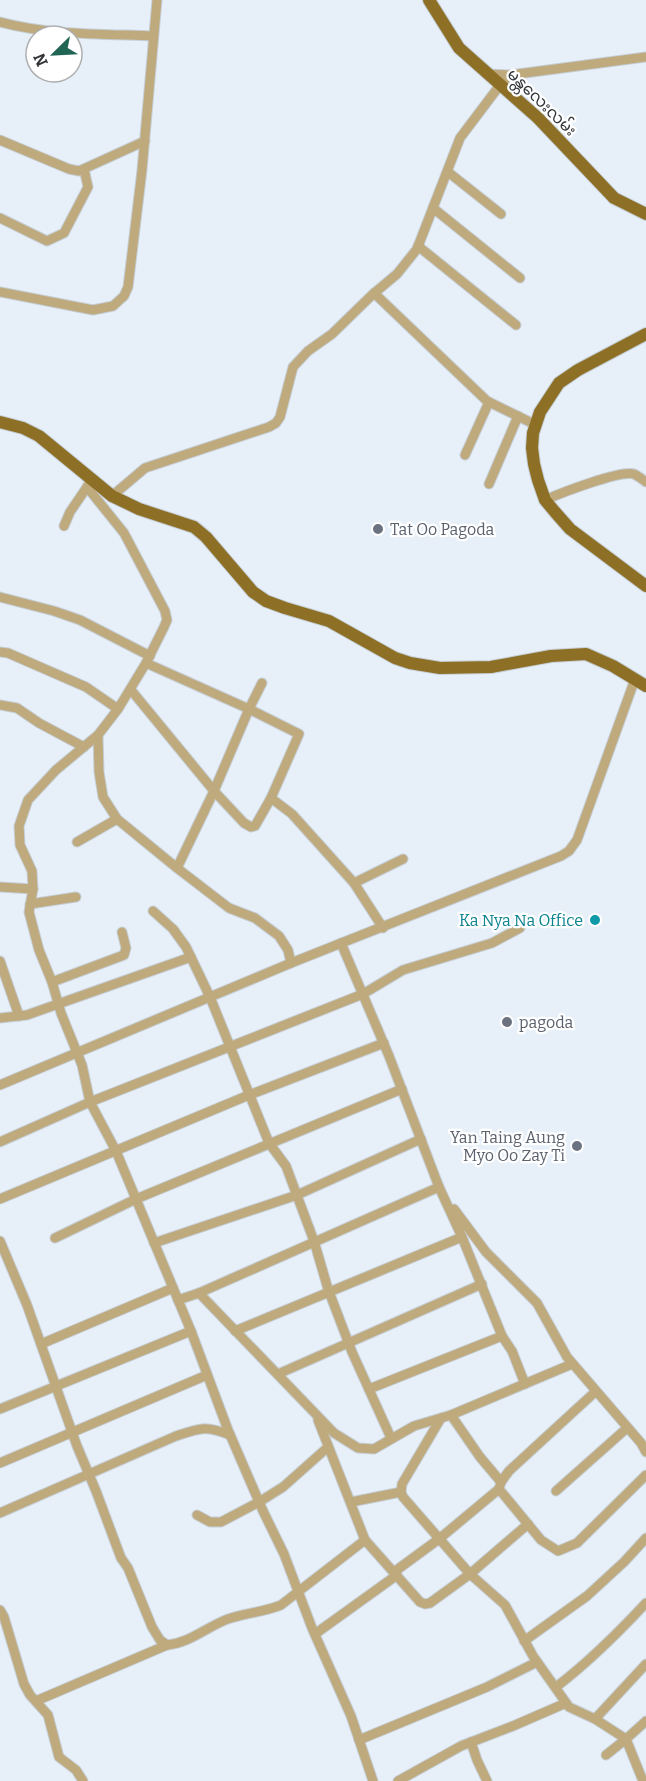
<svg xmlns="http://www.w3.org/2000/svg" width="646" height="1781" viewBox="0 0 646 1781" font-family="Bitter,'Noto Sans Myanmar',serif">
	<rect width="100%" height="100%" fill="#e7f0f9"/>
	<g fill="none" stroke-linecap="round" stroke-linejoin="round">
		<g stroke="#c6ced6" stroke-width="11">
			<g id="minor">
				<path d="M 0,22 C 49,35 102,34 153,36"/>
				<polyline points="488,74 510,75 646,57"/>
				<polyline points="0,140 69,169 79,171 145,141"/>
				<polyline points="448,172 501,214"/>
				<polyline points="433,208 520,278"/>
				<polyline points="0,218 47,241 64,233 88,187 84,169"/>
				<polyline points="418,246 516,325"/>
				<polyline points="0,292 93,310 113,306 124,296 128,287 142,170 157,0"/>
				<polyline points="374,293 487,401 536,425"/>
				<polyline points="465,455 489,402"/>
				<polyline points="91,480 87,487 124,533 165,611 167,620 164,627 146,663 118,709 98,735 99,772 103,797 117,819 177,868 229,908 255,918 279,936 288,950 291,963"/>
				<polyline points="489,484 518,416"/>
				<polyline points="112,496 145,468 269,427 276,423 280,417 293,367 308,351 332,334 372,295 397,274 417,249 460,138 500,85 510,75"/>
				<path d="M 545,500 C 561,493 620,470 634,474 C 638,476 642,479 646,482"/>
				<polyline points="64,526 70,512 87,487"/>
				<polyline points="0,597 54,611 80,620 150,656"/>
				<polyline points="0,652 8,653 86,687 118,709"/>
				<polyline points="146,663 249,709 299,734 271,798 292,814 354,883 383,928"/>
				<polyline points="131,690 214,791 244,823 251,827 255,826 271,798"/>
				<polyline points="0,705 17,708 39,723 84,747"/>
				<polyline points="98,735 56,770 28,800 19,826 20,845 32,871 33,889 29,912 39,950 52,982 61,1013 82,1065 90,1102 116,1151 191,1331 228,1430 263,1511 284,1554 312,1628 351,1716 373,1781"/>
				<polyline points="77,842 117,819"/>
				<polyline points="177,868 214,791 249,709 262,683"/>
				<polyline points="354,883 403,859"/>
				<polyline points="0,887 33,889"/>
				<polyline points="30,904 76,897"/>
				<polyline points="153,911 173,929 186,947 210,997 269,1143 286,1166 314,1241 328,1289 352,1352 391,1438"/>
				<polyline points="341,943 389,1056 439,1187 462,1237 502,1336 369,1389"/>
				<polyline points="0,961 19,1016"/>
				<polyline points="52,982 124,955 126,948 122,932"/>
				<polyline points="0,1018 27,1015 191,957"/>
				<polyline points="0,1085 291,963 561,856 569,851 577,840 635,679"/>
				<polyline points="0,1142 90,1102 363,994 403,970 492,943 520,928"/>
				<polyline points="0,1199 249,1095 384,1043"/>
				<polyline points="454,1209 486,1252 537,1303 567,1357 641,1443 646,1452"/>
				<polyline points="55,1238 136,1199 402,1089"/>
				<path d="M 0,1241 L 27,1305 L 77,1446 L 96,1491 L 121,1558 L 128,1568 L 152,1627 L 160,1640 L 167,1645 C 188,1643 203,1630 223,1621 C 241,1613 262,1613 281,1605 L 365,1540"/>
				<polyline points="154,1243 297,1195 421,1139"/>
				<polyline points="199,1293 334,1433 358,1448 374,1449 414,1426 451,1415 572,1364"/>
				<polyline points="178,1300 199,1293 439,1187"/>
				<polyline points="235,1331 462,1237"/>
				<polyline points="502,1336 512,1351 525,1384"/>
				<polyline points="41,1344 173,1288"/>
				<polyline points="278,1374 482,1284"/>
				<polyline points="0,1409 191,1331"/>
				<polyline points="451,1415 480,1457 501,1482"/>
				<polyline points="441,1418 402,1484 401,1492 403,1497 470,1574 505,1605 533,1656 569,1707 595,1719 626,1739 643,1781"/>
				<polyline points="318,1420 365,1540 420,1602 425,1604 430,1603 470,1574 528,1524"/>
				<polyline points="0,1463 207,1375"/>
				<polyline points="499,1489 541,1540 558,1551 577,1543 646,1475"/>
				<polyline points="556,1491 627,1428"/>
				<polyline points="351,1502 401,1492"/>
				<path d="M 0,1513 L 176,1436 C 200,1428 206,1425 230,1435"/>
				<polyline points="197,1515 210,1522 221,1522 259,1502 283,1487 328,1447"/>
				<polyline points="394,1572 439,1539 499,1489 501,1482 509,1471 595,1392"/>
				<polyline points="0,1610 4,1617 24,1684 30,1695 48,1715 59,1757 76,1770 83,1781"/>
				<polyline points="315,1634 397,1575"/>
				<polyline points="524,1641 587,1596 624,1562 646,1538"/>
				<path d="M 556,1687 C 589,1662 618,1633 646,1603"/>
				<polyline points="36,1701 167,1645"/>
				<polyline points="595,1719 646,1664"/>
				<polyline points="359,1740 487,1687 537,1662"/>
				<polyline points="471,1742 477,1760 487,1781"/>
				<polyline points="606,1755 626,1739 646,1721"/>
				<polyline points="398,1781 461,1746 513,1726 566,1703"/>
			</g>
		</g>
		<g stroke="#c6ced6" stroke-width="14">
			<g id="major">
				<polyline points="429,0 459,48 538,118 614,198 646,214"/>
				<polyline points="646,334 578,370 559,383 540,412 533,433 532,448 534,464 538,480 545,500 555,512 570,529 646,586"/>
				<polyline points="0,422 23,428 39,436 112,496 139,509 194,527 206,537 253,592 266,601 285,608 329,621 395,658 410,663 440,668 491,667 551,656 586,654 613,666 646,686"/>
			</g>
		</g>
		<use href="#minor" stroke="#beaa7d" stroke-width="9"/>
		<use href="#major" stroke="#8d7026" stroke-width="12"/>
	</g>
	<g fill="#6b7280" stroke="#fff" stroke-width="2">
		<circle cx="378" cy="529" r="6"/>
		<circle cx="507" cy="1022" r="6"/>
		<circle cx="577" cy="1146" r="6"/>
	</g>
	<circle fill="#0f9aa8" stroke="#fff" stroke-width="2" cx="595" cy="920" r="6"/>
	<g text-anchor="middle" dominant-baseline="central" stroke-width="4.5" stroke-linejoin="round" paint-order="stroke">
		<g font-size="16" fill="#313538" stroke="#fff">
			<text transform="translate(542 102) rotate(44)">မန္တလေးလမ်း</text>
		</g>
		<g font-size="16" fill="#5b616d" stroke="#fff" text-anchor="start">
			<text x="390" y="529">Tat Oo Pagoda</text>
			<text x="519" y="1022">pagoda</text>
			<text x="565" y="1137" text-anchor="end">Yan Taing Aung<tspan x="565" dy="18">Myo Oo Zay Ti</tspan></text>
		</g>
		<g font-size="16" fill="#0d838f" stroke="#fff" text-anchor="end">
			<text x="583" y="920">Ka Nya Na Office</text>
		</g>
	</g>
	<g transform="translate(54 54) rotate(246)"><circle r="28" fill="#ffffff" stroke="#adaeaf" stroke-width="1.5"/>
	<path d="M0-4.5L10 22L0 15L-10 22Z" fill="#216555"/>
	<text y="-9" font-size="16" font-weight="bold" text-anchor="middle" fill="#313538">N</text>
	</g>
</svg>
